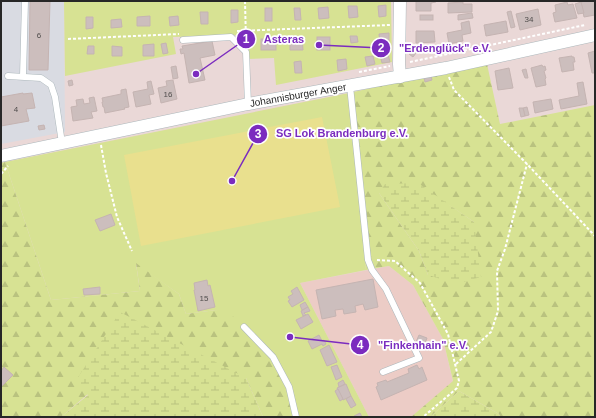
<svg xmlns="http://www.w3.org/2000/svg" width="596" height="418" viewBox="0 0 596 418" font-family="Helvetica,sans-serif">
	<defs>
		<pattern id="forest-firs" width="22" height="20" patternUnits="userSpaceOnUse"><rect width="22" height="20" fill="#d7e293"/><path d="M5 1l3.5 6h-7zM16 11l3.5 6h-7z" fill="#b9c27f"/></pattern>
		<pattern id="wetland-marsh" width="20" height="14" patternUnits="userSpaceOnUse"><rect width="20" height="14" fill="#d7e293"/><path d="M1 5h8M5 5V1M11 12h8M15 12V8" fill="none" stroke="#b9c27f"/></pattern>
	</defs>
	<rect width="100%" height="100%" fill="#ead8d7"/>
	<polygon fill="#d9dbe2" points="1,1 64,1 65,132 1,144"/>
	<polygon fill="#ecccc6" points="389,266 413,285 443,339 453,382 411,417 369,417 300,283"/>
	<g fill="#d7e293">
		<polygon points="64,1 391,1 392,62 276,85 274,58 246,59 245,35 173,37 176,54 65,76"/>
		<polygon points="349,93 366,270 300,283 369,417 295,417 216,310 186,314 179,294 136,264 140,291 51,300 5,162"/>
	</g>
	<g fill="url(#forest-firs)" fill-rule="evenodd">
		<path d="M 487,64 L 500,124 L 595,105 L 595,417 L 500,417 L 499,414 L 459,391 L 430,417 L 411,417 L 453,381 L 443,339 L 413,285 L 389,266 L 366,270 L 349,93 L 402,81 ZM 379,193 L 449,205 L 474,222 L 428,275 L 419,251 Z"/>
		<polygon points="5,162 51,300 140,291 136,263 179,294 186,314 216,310 234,317 270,356 289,394 295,417 263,417 246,378 76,382 88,394 61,417 1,417 1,163"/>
	</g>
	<g fill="url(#wetland-marsh)">
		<polygon points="418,183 474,222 481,277 456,284 428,275 419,251 379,193 385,184"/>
		<polygon points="120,312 246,378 263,417 61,417 88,395 75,382"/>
		<polygon points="459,391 499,414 500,417 430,417"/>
	</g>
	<polygon fill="#e9e08e" points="322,117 340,207 141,246 124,155"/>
	<g fill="#ccbebd" stroke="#c5b4b2">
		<polygon points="30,1 50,1 48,70 29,70"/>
		<polygon points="416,1 436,1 436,2 431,3 431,11 416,11"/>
		<polygon points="586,1 595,1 595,15 584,17 581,2"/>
		<polygon points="463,2 463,4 472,4 472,12 448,13 448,3"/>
		<polygon points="567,2 568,5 573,4 577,18 555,22 553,13 556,12 555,5"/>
		<polygon points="581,2 584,13 578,14 575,4"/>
		<polygon points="386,5 386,16 379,17 378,6"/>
		<polygon points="348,6 357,6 358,17 349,18"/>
		<polygon points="328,7 329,18 319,19 318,8"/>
		<rect x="265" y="8" width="7" height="13"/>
		<polygon points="294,8 300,8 301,20 295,20"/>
		<polygon points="538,9 541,25 520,30 516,14"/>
		<polygon points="231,10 238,10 238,22 231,23"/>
		<polygon points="511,11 515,27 511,28 507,12"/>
		<polygon points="200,12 208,12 208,24 201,24"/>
		<polygon points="472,13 473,18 458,20 458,15"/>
		<rect x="420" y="15" width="13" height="5"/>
		<polygon points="150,16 150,26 137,26 137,17"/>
		<polygon points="178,16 179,25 170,26 169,17"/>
		<polygon points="86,17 93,17 93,28 86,29"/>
		<polygon points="121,19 122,27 111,28 111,20"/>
		<polygon points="469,21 471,33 462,35 463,41 449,44 447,33 462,30 461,23"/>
		<polygon points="506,21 508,32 486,36 484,25"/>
		<polygon points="416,31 434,31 435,42 416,43"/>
		<polygon points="389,33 389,44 380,45 379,34"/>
		<polygon points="350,36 357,36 358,42 351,43"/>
		<rect x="317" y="37" width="13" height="13"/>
		<polygon points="302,38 303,50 290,50 290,39"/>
		<rect x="261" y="39" width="15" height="11"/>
		<polygon points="212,41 215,55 200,58 205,80 189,83 184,53 181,54 180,49 183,49 182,46"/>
		<polygon points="166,43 168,53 163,54 161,44"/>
		<polygon points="154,44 154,56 143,56 143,45"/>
		<polygon points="88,46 94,46 94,54 87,54"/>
		<polygon points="112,46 122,47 122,56 112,56"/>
		<polygon points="413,50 416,53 413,57 409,54"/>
		<polygon points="595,51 595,73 592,73 588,53"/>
		<polygon points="388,54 390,62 382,63 380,55"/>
		<polygon points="373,56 375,64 367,66 365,57"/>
		<polygon points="572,56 572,57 574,57 575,62 573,62 574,70 562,72 559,58"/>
		<polygon points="346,59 347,69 338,71 337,60"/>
		<polygon points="301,61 302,73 295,73 294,62"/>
		<polygon points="542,65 543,67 545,66 546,70 544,71 546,78 545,79 546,85 536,87 531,68"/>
		<polygon points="176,66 178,78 173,79 171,67"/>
		<polygon points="509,68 513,88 498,90 495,71"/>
		<polygon points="526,69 528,78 525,78 522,70"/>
		<polygon points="431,76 432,80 425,82 424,78"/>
		<polygon points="72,80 73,85 69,86 68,81"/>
		<polygon points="173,80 177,99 161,103 158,88 167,86 166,81"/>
		<polygon points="151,81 154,94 149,95 151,104 136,107 133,92 148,89 147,82"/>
		<polygon points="583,82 587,104 561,109 559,100 579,96 577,83"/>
		<polygon points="126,89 129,107 124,108 125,109 105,113 104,107 103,107 102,102 103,102 102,98 121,94 121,90"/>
		<polygon points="23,93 23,94 32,93 35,108 26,109 29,121 1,126 1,97"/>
		<polygon points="94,97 97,111 91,112 93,118 73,121 71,107 77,106 76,100 83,99 84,104 90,103 89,98"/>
		<polygon points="551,99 553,109 535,113 533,102"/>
		<polygon points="527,107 529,115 525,116 523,108"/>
		<polygon points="519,108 523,108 525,116 521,117"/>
		<polygon points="44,125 45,129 39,130 38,126"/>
		<polygon points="111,214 115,225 100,231 95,220"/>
		<polygon points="373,279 378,307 365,310 363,304 355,306 356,312 344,314 343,309 335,310 336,316 322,319 316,290"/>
		<polygon points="207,280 208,286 210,285 215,307 198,311 194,290 195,290 194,283"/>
		<polygon points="100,287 100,294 84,295 83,289"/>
		<polygon points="297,287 304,300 292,307 288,301 290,300 288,297 293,294 291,291"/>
		<polygon points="305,302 308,307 302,310 300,305"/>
		<polygon points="308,307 310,311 304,313 306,315 303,316 301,311"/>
		<polygon points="308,314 313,322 301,329 296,320"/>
		<polygon points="319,335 322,341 324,340 326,344 323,346 322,344 312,349 308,341"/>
		<polygon points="419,335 427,338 424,346 416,342"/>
		<polygon points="329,345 337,362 327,366 320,350"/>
		<polygon points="337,365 342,377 336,380 331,367"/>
		<polygon points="417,365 419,369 422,367 427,380 381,400 376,387 378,386 377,383 386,380 387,382 409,373 408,369"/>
		<polygon points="4,367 13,375 2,386 1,385 1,371"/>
		<polygon points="343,380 345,384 339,387 338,383"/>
		<polygon points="346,384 351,396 343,400 337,388"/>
		<polygon points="338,389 343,399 340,401 335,391"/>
		<polygon points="351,396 356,405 351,408 346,399"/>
		<polygon points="360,413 362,417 354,417 354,416"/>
	</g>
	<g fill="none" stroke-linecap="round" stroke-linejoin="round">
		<g stroke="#acb7bb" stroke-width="7">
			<g id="lane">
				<polyline points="183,40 231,37 246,52 248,104"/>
				<polyline points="8,76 41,78 51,85 55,97 62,143"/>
				<polyline points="23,76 25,1"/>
				<polyline points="350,86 368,260 372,270 386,289 419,358 383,372"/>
				<polyline points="244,327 273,357 289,387 296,417"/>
			</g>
		</g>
		<g stroke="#acb7bb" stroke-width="13">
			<g id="street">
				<polyline points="400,1 399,64 400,77"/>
				<polyline points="1,156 248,104 446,68 595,35"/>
			</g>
		</g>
		<g stroke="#fff" stroke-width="2" stroke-dasharray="3 2" stroke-linecap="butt">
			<polyline points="245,1 246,41"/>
			<polyline points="237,31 390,25"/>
			<polyline points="68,39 179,34"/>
			<polyline points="410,62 585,25"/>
			<polyline points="359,72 390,66"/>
			<polyline points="449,77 454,90 527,164 595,236"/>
			<polyline points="101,145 106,173 117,217 132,251"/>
			<polyline points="1,174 8,166"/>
			<polyline points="377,260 395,261 420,283 448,334 459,381 457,388 423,417"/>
			<polyline points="456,364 491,332 498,311 497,271 505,249 527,164"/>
		</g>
		<use href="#lane" stroke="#fff" stroke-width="6"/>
		<use href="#street" stroke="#fff" stroke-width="12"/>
	</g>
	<g text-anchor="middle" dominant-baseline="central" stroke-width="3.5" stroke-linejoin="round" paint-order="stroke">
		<g font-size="8" fill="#504d4c">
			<text x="529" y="19">34</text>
			<text x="39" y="35">6</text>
			<text x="168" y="94">16</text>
			<text x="16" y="109">4</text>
			<text x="204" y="298">15</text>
		</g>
		<g font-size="10" fill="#272727" stroke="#fff">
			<text transform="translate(298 95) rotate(-10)">Johannisburger Anger</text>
		</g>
	</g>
	<path fill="none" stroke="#7b2cbf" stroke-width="1.5" d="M196 74L246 39M319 45L381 48M232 181L258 134M290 337L360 345"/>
	<g fill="#7b2cbf" stroke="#fff" stroke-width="1.5">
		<circle cx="196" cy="74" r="4"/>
		<circle cx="319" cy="45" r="4"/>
		<circle cx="232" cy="181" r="4"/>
		<circle cx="290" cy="337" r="4"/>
		<circle cx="246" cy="39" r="10"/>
		<circle cx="381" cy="48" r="10"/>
		<circle cx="258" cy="134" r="10"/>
		<circle cx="360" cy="345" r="10"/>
	</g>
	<g font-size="12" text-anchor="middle" font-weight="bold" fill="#fff">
		<text x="246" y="43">1</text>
		<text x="381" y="52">2</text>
		<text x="258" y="138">3</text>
		<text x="360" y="349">4</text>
	</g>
	<g font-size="11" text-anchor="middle" font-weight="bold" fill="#7b2cbf" stroke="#fff" stroke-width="3.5" stroke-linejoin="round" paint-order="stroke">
		<text x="284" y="43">Asteras</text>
		<text x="445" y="52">"Erdenglück" e.V.</text>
		<text x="342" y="137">SG Lok Brandenburg e.V.</text>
		<text x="423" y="349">"Finkenhain" e.V.</text>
	</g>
	<rect width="596" height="418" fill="none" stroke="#272727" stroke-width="4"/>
</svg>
